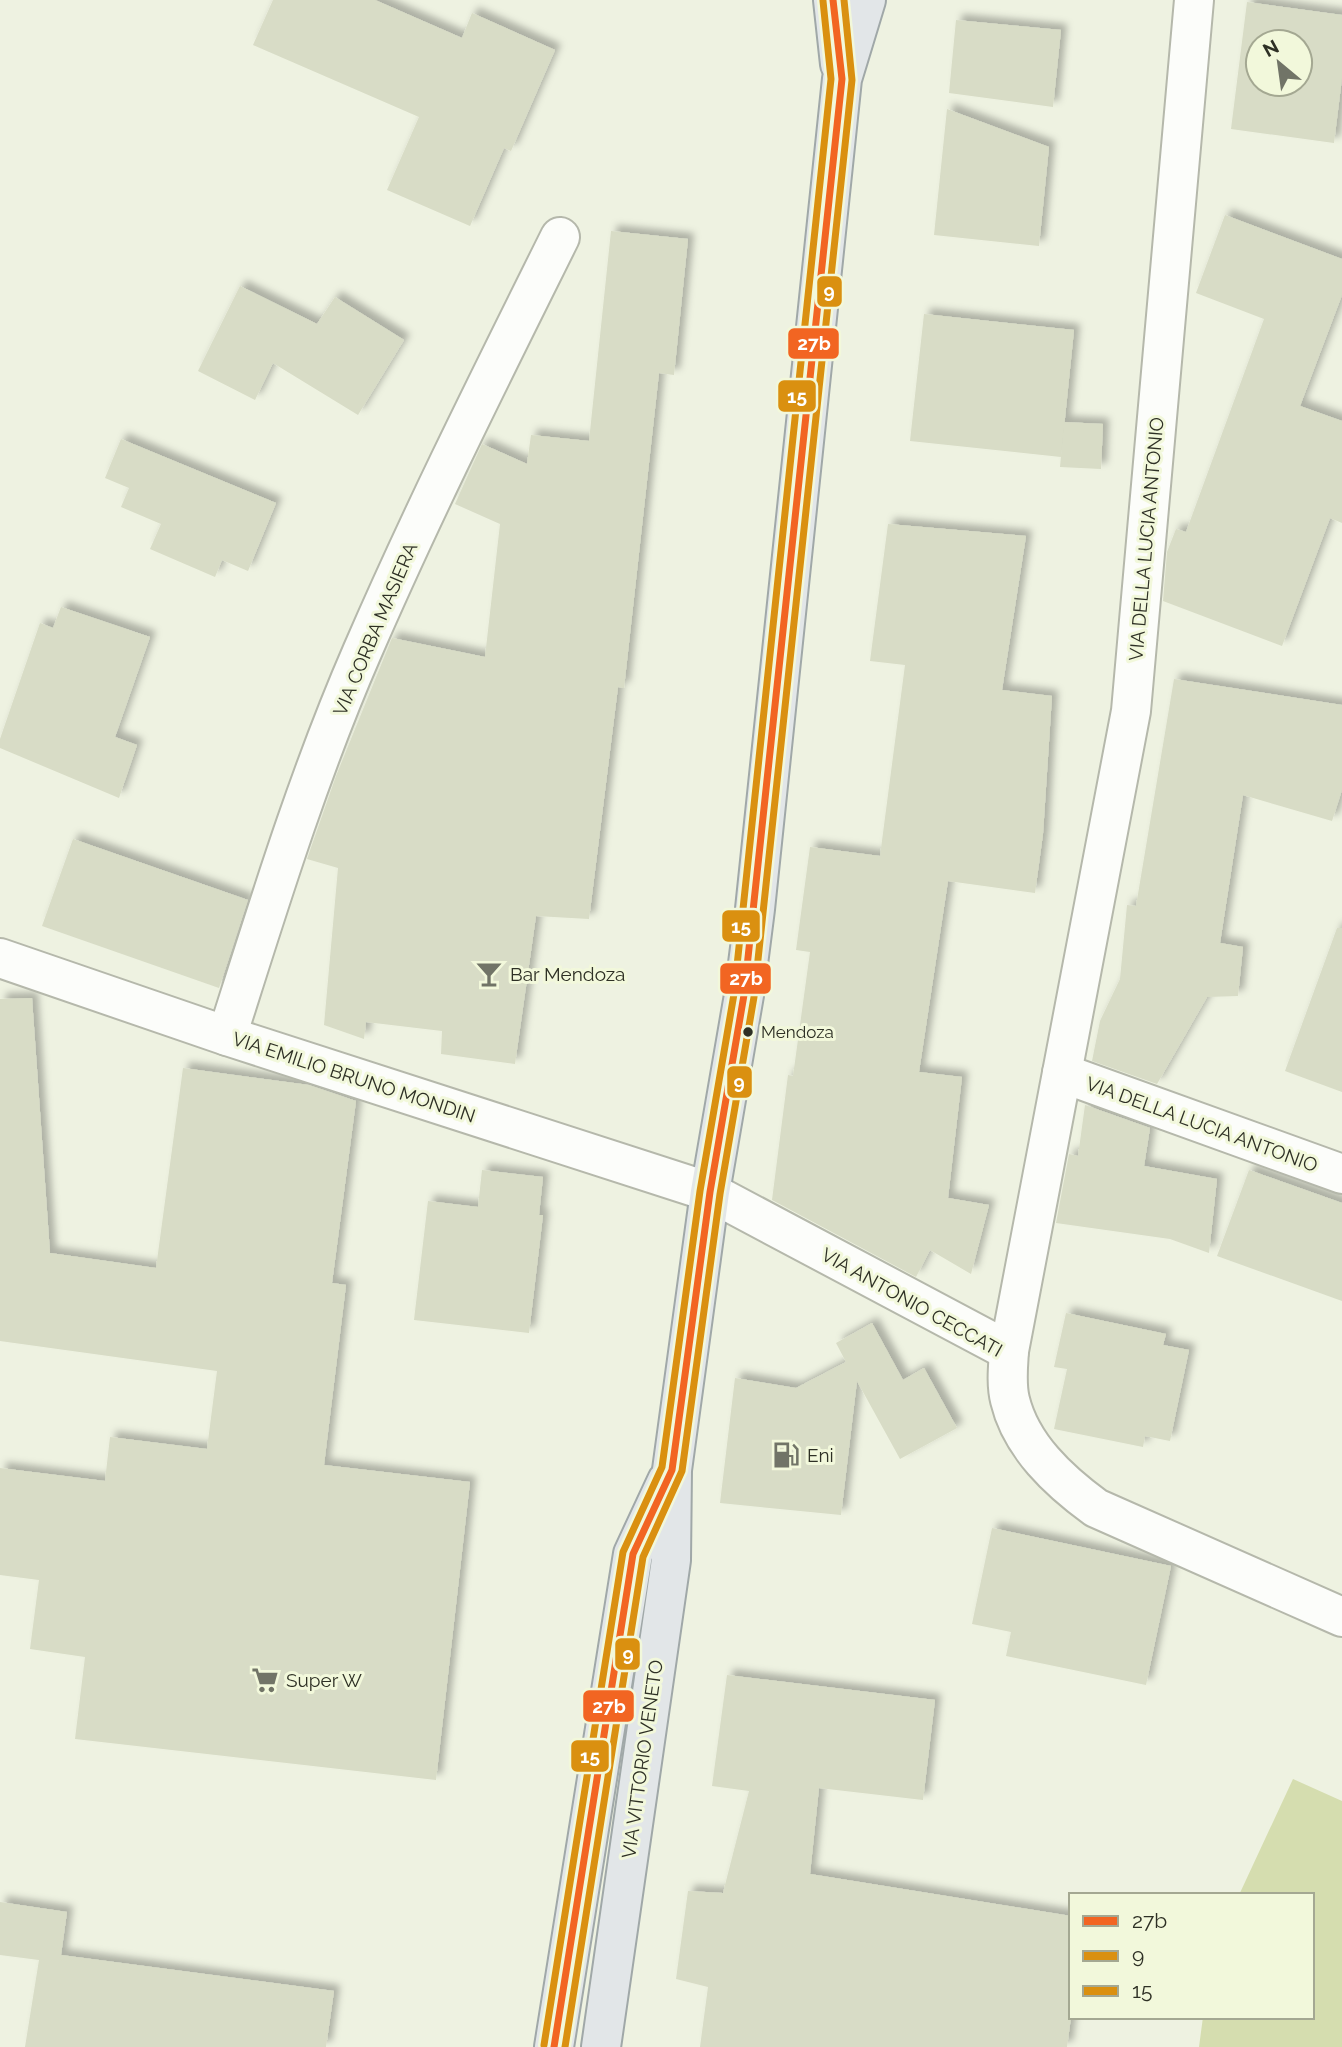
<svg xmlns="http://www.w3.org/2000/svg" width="1342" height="2047" viewBox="0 0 1342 2047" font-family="Raleway,sans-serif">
	<defs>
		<filter id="shadow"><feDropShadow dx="6" dy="-6" stdDeviation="3.5" flood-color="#0004"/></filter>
	</defs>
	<rect width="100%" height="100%" fill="#eef2e1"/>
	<polygon fill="#d5ddaf" points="1293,1779 1342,1801 1342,2047 1199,2047 1203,2017 1312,2017 1312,1895 1239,1895"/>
	<g fill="#d8dcc6" fill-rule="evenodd" filter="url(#shadow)">
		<polygon points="273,0 375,0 462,38 472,13 555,50 511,151 504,148 470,226 387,190 419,117 253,45"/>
		<path d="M 1247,2 L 1342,15 L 1342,78 L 1334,143 L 1231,129 ZM 1258,42 L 1300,42 L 1300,84 L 1258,84 Z"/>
		<polygon points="956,20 1061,30 1053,107 949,93"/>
		<polygon points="947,109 1049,147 1039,246 934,235"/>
		<polygon points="1225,215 1342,259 1342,295 1300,406 1342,421 1342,523 1330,518 1282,646 1163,601 1167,552 1176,529 1186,532 1264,319 1196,293"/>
		<polygon points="611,231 688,239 674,375 659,373 624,688 618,687 589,919 536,916 515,1064 441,1054 442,1031 366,1022 364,1039 324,1025 338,868 307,859 336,776 392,638 485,657 500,524 455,504 482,444 527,464 531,435 589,441"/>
		<polygon points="240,286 317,324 335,297 404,340 358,415 273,363 255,400 198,371"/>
		<polygon points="924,314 1074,330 1061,457 910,441"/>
		<polygon points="1064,422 1103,424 1101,469 1060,467"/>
		<polygon points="121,439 276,503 248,571 222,560 215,577 150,549 161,524 121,507 129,488 105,478"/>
		<polygon points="888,524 1026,536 1002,690 1052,696 1043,834 1035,893 948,881 919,1072 962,1077 948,1198 989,1205 971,1274 930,1250 916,1277 772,1200 788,1075 793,1076 810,952 796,950 810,847 880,856 905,665 870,661"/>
		<polygon points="61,607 150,637 115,737 137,745 119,798 0,748 0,739 40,623 53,628"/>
		<polygon points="1174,679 1342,705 1342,790 1332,821 1243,795 1220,943 1243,947 1238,996 1207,997 1157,1084 1092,1061 1100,1021 1120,979 1127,905 1136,906"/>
		<polygon points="73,839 248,900 219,988 42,926"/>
		<polygon points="1337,928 1342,928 1342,1092 1285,1071"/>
		<polygon points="32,998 50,1253 156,1268 183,1068 309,1085 356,1101 332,1283 346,1285 324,1465 470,1482 436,1780 75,1739 85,1657 30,1649 39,1580 0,1575 0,1468 105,1481 110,1437 207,1449 217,1371 0,1341 0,999"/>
		<polygon points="1085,1105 1150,1128 1144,1166 1217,1179 1209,1253 1170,1239 1056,1223 1069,1154 1078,1156"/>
		<polygon points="482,1170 543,1177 539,1215 543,1215 529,1333 414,1320 428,1201 478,1207"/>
		<polygon points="1249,1170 1342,1203 1342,1301 1217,1256"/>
		<polygon points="1066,1313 1166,1334 1163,1345 1189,1350 1170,1441 1145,1436 1143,1447 1054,1429 1067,1369 1054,1367"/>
		<polygon points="872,1323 903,1380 924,1368 957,1428 900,1459 857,1381 841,1515 720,1503 735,1378 796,1388 846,1362 836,1343"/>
		<polygon points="992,1528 1171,1566 1146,1685 1006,1656 1011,1632 972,1624"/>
		<polygon points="727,1675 935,1700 923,1800 819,1788 810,1874 1071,1916 1071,2017 1067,2047 700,2047 708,1987 676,1979 688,1891 723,1893 749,1791 712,1786"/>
		<polygon points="0,1902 67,1912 61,1955 334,1991 326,2047 25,2047 39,1960 0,1955"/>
	</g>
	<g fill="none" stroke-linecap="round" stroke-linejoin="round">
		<g stroke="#b5b8ab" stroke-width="42">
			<g id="street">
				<path d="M 1194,0 L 1131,711 L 1009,1351 C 1008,1367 1006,1384 1010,1400 C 1021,1446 1059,1481 1096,1508 L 1342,1617"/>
				<polyline points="0,958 227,1036 710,1192 1009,1351"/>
				<path d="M 227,1036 C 268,907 308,776 362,652 C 423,511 492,374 560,237"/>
				<polyline points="1062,1073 1342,1174"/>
			</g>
		</g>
		<g stroke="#a0a8a8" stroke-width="42">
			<g id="primary">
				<polyline points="833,0 840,64"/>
				<polyline points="554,2047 633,1554 667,1481"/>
				<polyline points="601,2047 671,1560 672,1470 710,1192 744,995 755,909 842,79 866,0"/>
			</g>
		</g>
		<use href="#street" stroke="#fcfdfa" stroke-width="38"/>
		<use href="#primary" stroke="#e2e6e8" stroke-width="38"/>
		<g stroke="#f2f8db" stroke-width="12">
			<polyline id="bus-1" points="554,2047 633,1554 672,1470 710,1192 744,995 842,79 833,0"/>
		</g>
		<g stroke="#f2f8db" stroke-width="12">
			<polyline id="bus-2" points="565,2047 643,1557 682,1471 720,1194 754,997 852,80 844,0"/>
		</g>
		<g stroke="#f2f8db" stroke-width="12">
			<polyline id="bus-3" points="544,2045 623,1552 662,1467 700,1191 734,994 831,79 823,1"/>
		</g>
		<use href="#bus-1" stroke="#f26522" stroke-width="7"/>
		<use href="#bus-2" stroke="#da9010" stroke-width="7"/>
		<use href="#bus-3" stroke="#da9010" stroke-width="7"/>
	</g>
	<defs>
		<g id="bar-bare" transform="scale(2.1)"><path d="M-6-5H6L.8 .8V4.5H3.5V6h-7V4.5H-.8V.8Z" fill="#717467" stroke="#f2f8db" stroke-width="2.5" paint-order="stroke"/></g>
		<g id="fuel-bare" transform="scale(2.1)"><path d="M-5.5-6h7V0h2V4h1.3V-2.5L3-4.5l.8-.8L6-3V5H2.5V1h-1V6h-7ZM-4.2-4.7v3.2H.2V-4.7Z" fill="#717467" stroke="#f2f8db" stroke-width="2.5" paint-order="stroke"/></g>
		<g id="supermarket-bare" transform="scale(2.1)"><path d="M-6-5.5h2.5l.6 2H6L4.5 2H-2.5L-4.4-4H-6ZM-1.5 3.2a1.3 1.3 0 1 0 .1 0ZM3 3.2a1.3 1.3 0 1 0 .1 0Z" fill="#717467" stroke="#f2f8db" stroke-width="2.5" paint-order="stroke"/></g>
	</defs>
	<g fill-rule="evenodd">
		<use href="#bar-bare" x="489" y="974"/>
		<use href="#fuel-bare" x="786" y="1455"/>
		<use href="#supermarket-bare" x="265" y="1680"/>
	</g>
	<circle fill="#2e3025" stroke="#f2f8db" stroke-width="2.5" cx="748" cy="1032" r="6"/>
	<g text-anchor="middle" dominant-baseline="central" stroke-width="6" stroke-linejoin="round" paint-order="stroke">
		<g font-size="17" fill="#2e3025" stroke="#f2f8db" text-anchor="start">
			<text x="761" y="1032">Mendoza</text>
		</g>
		<g font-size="19" fill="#2e3025" stroke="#f2f8db">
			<text transform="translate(1146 539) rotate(-85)">VIA DELLA LUCIA ANTONIO</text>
			<text transform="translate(375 629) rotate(-67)">VIA CORBA MASIERA</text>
			<text transform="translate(354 1077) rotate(18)">VIA EMILIO BRUNO MONDIN</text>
			<text transform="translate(1202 1124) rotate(20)">VIA DELLA LUCIA ANTONIO</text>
			<text transform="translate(912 1302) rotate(29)">VIA ANTONIO CECCATI</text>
			<text transform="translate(642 1759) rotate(-82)">VIA VITTORIO VENETO</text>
		</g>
		<g font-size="19" fill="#2e3025" stroke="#f2f8db" text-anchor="start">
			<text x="510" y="974">Bar Mendoza</text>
			<text x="807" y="1455">Eni</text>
			<text x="286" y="1680">Super W</text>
		</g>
	</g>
	<g stroke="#f2f8db" stroke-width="2.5">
		<rect x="816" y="275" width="27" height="33" rx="7" fill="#da9010"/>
		<rect x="787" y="327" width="53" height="33" rx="7" fill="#f26522"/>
		<rect x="777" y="379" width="40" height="34" rx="7" fill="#da9010"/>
		<rect x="721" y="909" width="40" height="34" rx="7" fill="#da9010"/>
		<rect x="719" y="962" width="53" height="33" rx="7" fill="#f26522"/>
		<rect x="726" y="1065" width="27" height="34" rx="7" fill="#da9010"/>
		<rect x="614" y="1637" width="27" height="34" rx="7" fill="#da9010"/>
		<rect x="582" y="1689" width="53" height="34" rx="7" fill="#f26522"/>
		<rect x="570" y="1739" width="40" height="34" rx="7" fill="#da9010"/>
	</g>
	<g font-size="19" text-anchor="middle" font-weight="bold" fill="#fff">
		<text x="829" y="298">9</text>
		<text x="814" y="350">27b</text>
		<text x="797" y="403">15</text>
		<text x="741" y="933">15</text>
		<text x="746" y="985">27b</text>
		<text x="739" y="1089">9</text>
		<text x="628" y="1661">9</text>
		<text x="609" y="1713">27b</text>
		<text x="590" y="1763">15</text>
	</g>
	<rect x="1069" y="1893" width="245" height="126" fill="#f2f8db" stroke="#a4a892" stroke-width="2"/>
	<rect x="1083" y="1916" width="35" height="10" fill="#f26522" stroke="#a4a892" stroke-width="2"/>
	<text x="1132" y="1928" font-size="21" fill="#2e3025">27b</text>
	<rect x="1083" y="1951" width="35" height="10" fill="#da9010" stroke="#a4a892" stroke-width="2"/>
	<text x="1132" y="1963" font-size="21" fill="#2e3025">9</text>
	<rect x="1083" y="1986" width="35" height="10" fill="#da9010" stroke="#a4a892" stroke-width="2"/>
	<text x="1132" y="1998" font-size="21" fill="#2e3025">15</text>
	<g transform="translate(1279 63) rotate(331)"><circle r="33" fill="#f2f8db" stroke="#a4a892" stroke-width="2"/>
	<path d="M0-5L12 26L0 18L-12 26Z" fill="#717467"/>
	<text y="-10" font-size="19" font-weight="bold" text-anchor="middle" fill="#2e3025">N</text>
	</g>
</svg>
